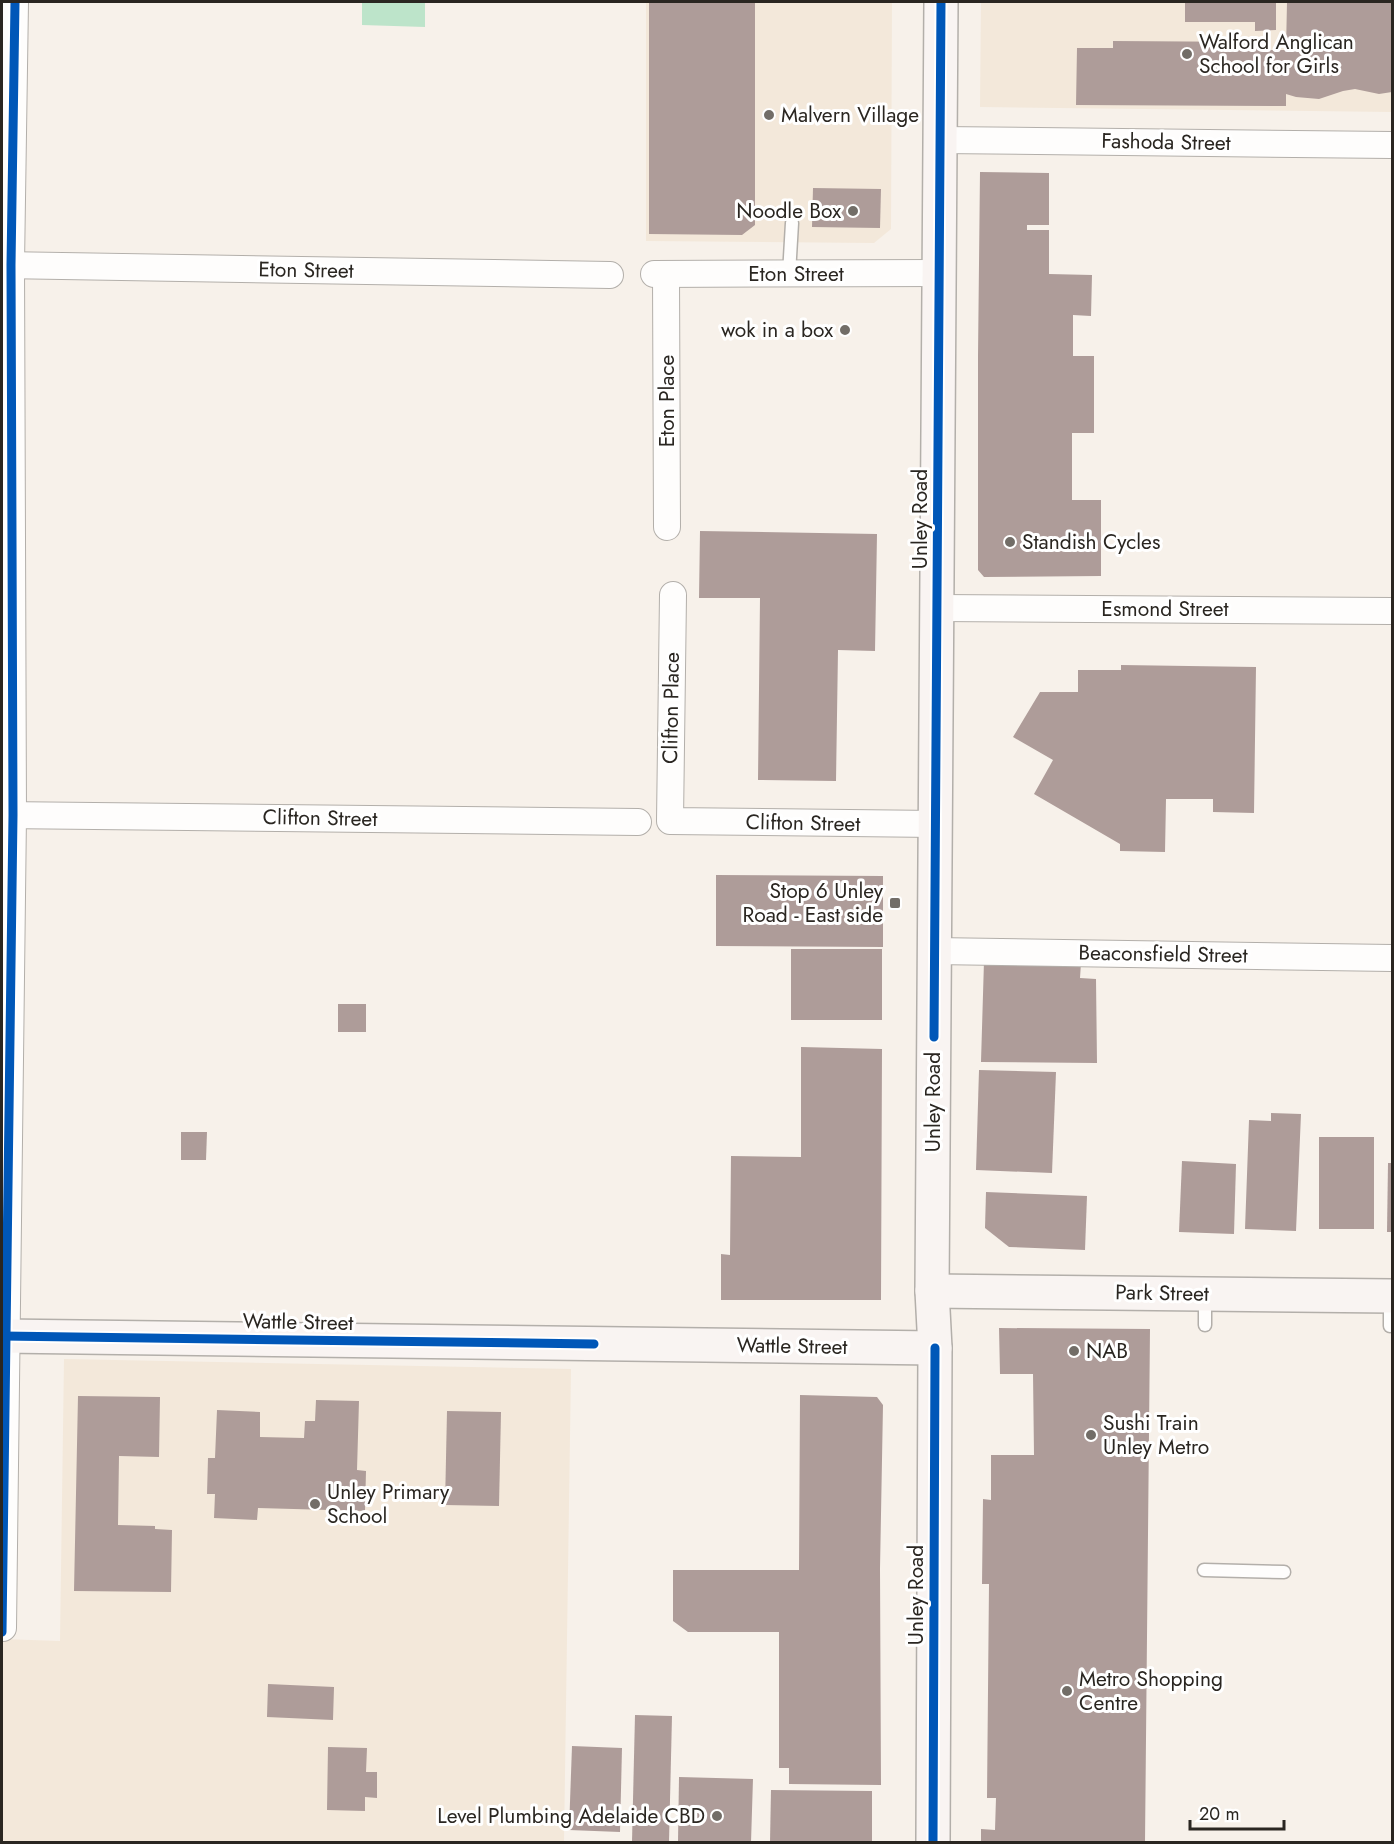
<svg xmlns="http://www.w3.org/2000/svg" width="1394" height="1844" viewBox="0 0 1394 1844" font-family="Jost,sans-serif">
	<rect width="100%" height="100%" fill="#f7f1ea"/>
	<g fill="#f3e8da">
		<polygon points="646,2 892,2 891,229 874,243 646,241"/>
		<polygon points="981,2 1392,2 1392,112 980,107"/>
		<polygon points="64,1359 571,1369 564,1842 2,1842 2,1639 60,1641"/>
	</g>
	<polygon fill="#bde4ca" points="362,2 425,2 425,27 362,25"/>
	<g fill="#ae9c99">
		<polygon points="649,2 755,2 755,225 742,235 649,234"/>
		<polygon points="1185,2 1276,2 1276,30 1255,31 1255,22 1185,22"/>
		<polygon points="1287,2 1392,2 1392,92 1379,94 1355,89 1343,91 1319,99 1296,97 1286,94 1286,106 1076,105 1077,48 1113,48 1113,41 1262,42 1262,50 1286,50"/>
		<polygon points="980,172 1049,173 1049,225 1027,225 1027,230 1049,230 1049,274 1092,275 1091,316 1073,315 1073,356 1094,356 1094,433 1072,433 1072,500 1101,500 1101,576 984,577 978,570 978,356"/>
		<polygon points="813,188 881,189 880,228 812,227"/>
		<polygon points="700,531 877,534 875,651 838,650 836,781 758,780 760,598 699,598"/>
		<polygon points="1121,665 1256,667 1254,813 1213,812 1213,799 1166,799 1165,852 1120,851 1120,844 1034,794 1053,760 1013,737 1040,692 1078,692 1078,670 1121,670"/>
		<polygon points="716,875 883,876 883,947 716,946"/>
		<rect x="791" y="949" width="91" height="71"/>
		<polygon points="984,961 1081,963 1080,978 1096,979 1097,1063 981,1062"/>
		<rect x="338" y="1004" width="28" height="28"/>
		<polygon points="801,1047 882,1049 881,1300 721,1300 721,1254 730,1255 731,1156 801,1157"/>
		<polygon points="979,1070 1056,1072 1052,1173 976,1170"/>
		<polygon points="1271,1113 1301,1114 1296,1231 1245,1229 1249,1120 1271,1121"/>
		<polygon points="181,1132 207,1132 206,1160 181,1160"/>
		<rect x="1319" y="1137" width="55" height="92"/>
		<polygon points="1182,1161 1236,1164 1234,1234 1179,1232"/>
		<polygon points="1388,1163 1392,1163 1392,1232 1387,1232"/>
		<polygon points="986,1192 1087,1196 1085,1250 1009,1247 985,1228"/>
		<polygon points="999,1328 1150,1329 1145,1842 981,1842 981,1829 995,1830 996,1798 987,1798 989,1584 982,1584 983,1499 991,1500 991,1455 1034,1455 1033,1374 1000,1374"/>
		<polygon points="800,1395 877,1397 883,1405 880,1569 881,1785 789,1784 789,1768 779,1768 779,1632 688,1632 673,1621 673,1570 799,1570"/>
		<polygon points="78,1396 160,1397 159,1457 119,1456 118,1525 155,1526 155,1529 172,1530 171,1592 74,1591"/>
		<polygon points="316,1400 359,1401 357,1470 366,1471 365,1511 258,1508 257,1520 214,1518 215,1494 207,1494 208,1458 215,1458 217,1410 260,1412 260,1437 304,1438 305,1421 315,1421"/>
		<polygon points="447,1411 501,1412 499,1506 445,1505"/>
		<polygon points="268,1684 334,1687 333,1720 267,1717"/>
		<polygon points="635,1715 672,1716 669,1842 632,1842"/>
		<polygon points="572,1746 622,1748 620,1832 569,1830"/>
		<polygon points="328,1747 367,1748 366,1772 377,1772 377,1798 365,1797 365,1811 327,1810"/>
		<polygon points="679,1777 753,1779 751,1842 678,1842"/>
		<polygon points="771,1790 872,1791 872,1842 770,1842"/>
	</g>
	<g fill="none" stroke-linecap="round" stroke-linejoin="round">
		<g stroke="#b3afaa" stroke-width="15">
			<g id="lane">
				<polyline points="789,274 792,223"/>
				<polyline points="1205,1325 1205,1295"/>
				<polyline points="1390,1326 1390,1297"/>
				<polyline points="1204,1570 1284,1572"/>
			</g>
		</g>
		<g stroke="#b3afaa" stroke-width="28">
			<g id="street">
				<polyline points="940,140 1392,145"/>
				<polyline points="2,265 610,275"/>
				<polyline points="654,274 938,273"/>
				<polyline points="666,275 667,527"/>
				<polyline points="673,595 670,821 936,824"/>
				<polyline points="937,608 1392,611"/>
				<polyline points="2,815 638,822"/>
				<polyline points="934,951 1392,958"/>
				<polyline points="3,1628 13,815 11,265 15,2"/>
			</g>
		</g>
		<g stroke="#b3afaa" stroke-width="36">
			<g id="secondary">
				<polyline points="932,1291 1392,1296"/>
				<polyline points="2,1336 935,1348"/>
				<polyline points="933,1842 935,1348 932,1291 941,2"/>
			</g>
		</g>
		<use href="#lane" stroke="#fefdfc" stroke-width="12"/>
		<use href="#street" stroke="#fefdfc" stroke-width="26"/>
		<use href="#secondary" stroke="#f9f4f2" stroke-width="33"/>
		<g stroke="#fff" stroke-width="13">
			<g id="cycleway">
				<polyline points="934,1037 941,2"/>
				<polyline points="2,1336 594,1344"/>
				<polyline points="2,1632 13,815 11,265 15,2"/>
				<polyline points="933,1842 935,1348"/>
			</g>
		</g>
		<use href="#cycleway" stroke="#0057b8" stroke-width="9"/>
	</g>
	<g fill="#726d67" stroke="#fff" stroke-width="2">
		<circle cx="1187" cy="54" r="6"/>
		<circle cx="769" cy="115" r="6"/>
		<circle cx="853" cy="211" r="6"/>
		<circle cx="845" cy="330" r="6"/>
		<circle cx="1010" cy="542" r="6"/>
		<rect x="889" y="897" width="12" height="12" rx="3"/>
		<circle cx="1074" cy="1351" r="6"/>
		<circle cx="1091" cy="1435" r="6"/>
		<circle cx="315" cy="1504" r="6"/>
		<circle cx="1067" cy="1691" r="6"/>
		<circle cx="717" cy="1816" r="6"/>
	</g>
	<g text-anchor="middle" dominant-baseline="central" stroke-width="6" stroke-linejoin="round" paint-order="stroke">
		<g font-size="21" fill="#2a2621" stroke="#fff" text-anchor="start">
			<text x="1199" y="42">Walford Anglican<tspan x="1199" dy="24">School for Girls</tspan></text>
			<text x="781" y="115">Malvern Village</text>
			<text x="841" y="211" text-anchor="end">Noodle Box</text>
			<text x="833" y="330" text-anchor="end">wok in a box</text>
			<text x="1022" y="542">Standish Cycles</text>
			<text x="883" y="891" text-anchor="end">Stop 6 Unley<tspan x="883" dy="24">Road - East side</tspan></text>
			<text x="1086" y="1351">NAB</text>
			<text x="1103" y="1423">Sushi Train<tspan x="1103" dy="24">Unley Metro</tspan></text>
			<text x="327" y="1492">Unley Primary<tspan x="327" dy="24">School</tspan></text>
			<text x="1079" y="1679">Metro Shopping<tspan x="1079" dy="24">Centre</tspan></text>
			<text x="705" y="1816" text-anchor="end">Level Plumbing Adelaide CBD</text>
		</g>
		<g font-size="21" fill="#2a2621" stroke="#fff">
			<text transform="translate(1166 142) rotate(1)">Fashoda Street</text>
			<text transform="translate(306 270) rotate(1)">Eton Street</text>
			<text x="796" y="274">Eton Street</text>
			<text transform="translate(667 401) rotate(-90)">Eton Place</text>
			<text transform="translate(920 519) rotate(-90)">Unley Road</text>
			<text x="1165" y="609">Esmond Street</text>
			<text transform="translate(671 708) rotate(-89)">Clifton Place</text>
			<text transform="translate(320 818) rotate(1)">Clifton Street</text>
			<text transform="translate(803 823) rotate(1)">Clifton Street</text>
			<text transform="translate(1163 954) rotate(1)">Beaconsfield Street</text>
			<text transform="translate(933 1102) rotate(-90)">Unley Road</text>
			<text transform="translate(1162 1293) rotate(1)">Park Street</text>
			<text transform="translate(298 1322) rotate(1)">Wattle Street</text>
			<text transform="translate(792 1346) rotate(1)">Wattle Street</text>
			<text transform="translate(916 1595) rotate(-90)">Unley Road</text>
		</g>
	</g>
	<rect width="1394" height="1844" fill="none" stroke="#2a2621" stroke-width="6"/>
	<path d="M1190 1820v9h94v-9" fill="none" stroke="#2a2621" stroke-width="3"/>
	<text x="1199" y="1820" font-size="18" fill="#2a2621" stroke="#ffffff" stroke-width="4.5" paint-order="stroke">20 m</text>
</svg>
